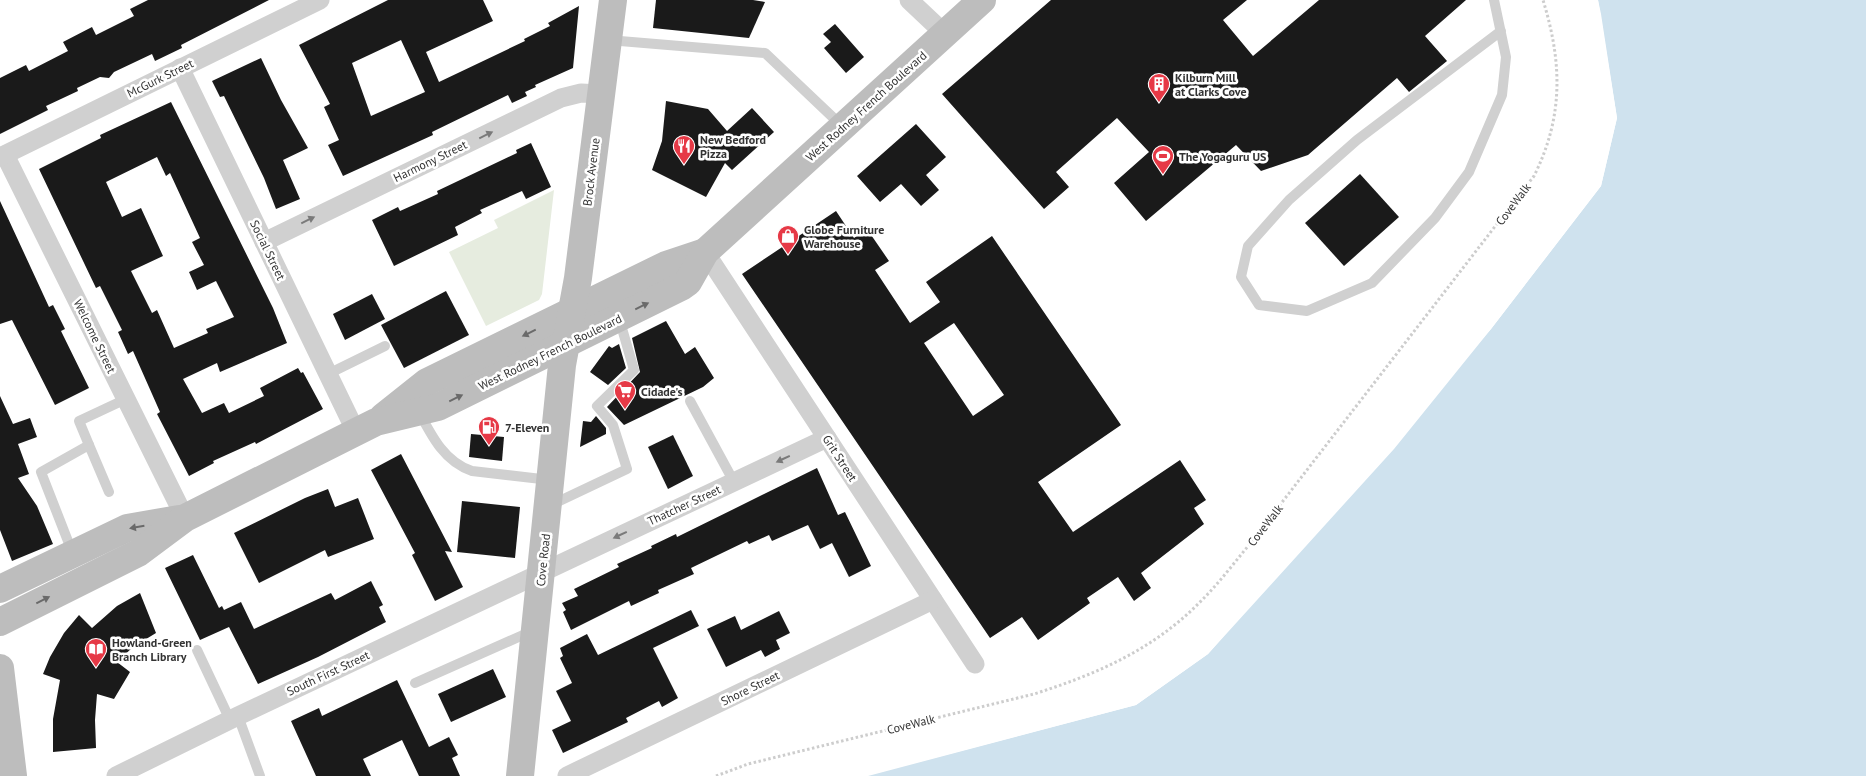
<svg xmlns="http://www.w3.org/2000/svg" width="1866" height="776" viewBox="0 0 1866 776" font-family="'PT Sans',sans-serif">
	<rect width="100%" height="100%" fill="#fff"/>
	<polygon fill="#e6ecdf" points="554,190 542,294 539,300 486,326 449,252 498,228 494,220"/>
	<polygon fill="#cfe2ee" points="1598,0 1866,0 1866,776 868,776 1136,705 1208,654 1491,329 1601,186 1617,118"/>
	<polygon fill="#fff" points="1596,0 1598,0 1601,14 1617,118 1601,186 1491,329 1394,449 1208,654 1136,705 865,776 867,774 1135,703 1206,652 1489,327 1599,185 1615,118"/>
	<g fill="#1a1a1a" fill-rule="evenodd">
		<polygon points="148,0 269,0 181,45 182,48 155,61 152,54 114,72 109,78 100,77 77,88 78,91 46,106 48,110 0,134 0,78 26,65 29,71 68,51 63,42 92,27 96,35 134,16 130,9"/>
		<path d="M 388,0 L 483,0 L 493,21 L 426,52 L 439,82 L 525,41 L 524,39 L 550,26 L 548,23 L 579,6 L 573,68 L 535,85 L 536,87 L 525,92 L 527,96 L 512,103 L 508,95 L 432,132 L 433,135 L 343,176 L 328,145 L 339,140 L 324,107 L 330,104 L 299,45 ZM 401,40 L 425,92 L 371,116 L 352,63 Z"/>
		<polygon points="656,0 753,0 765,2 749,38 653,28"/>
		<polygon points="1051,0 1247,0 1223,20 1253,56 1319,0 1466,0 1425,36 1447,61 1409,92 1397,78 1308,155 1261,171 1236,145 1146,221 1114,183 1149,152 1117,118 1056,172 1069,187 1044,209 942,94"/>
		<polygon points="835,24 864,57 846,73 824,48 831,42 823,34"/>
		<polygon points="261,58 281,100 308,148 283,160 300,199 276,209 264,178 224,96 220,97 212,81"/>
		<polygon points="666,101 708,109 727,131 752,108 774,132 732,170 725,163 706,197 652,170 662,141"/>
		<path d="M 171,102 L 273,308 L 287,343 L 220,372 L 217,363 L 183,379 L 202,413 L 224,403 L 229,413 L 264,396 L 260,388 L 298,368 L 301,373 L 303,372 L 323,409 L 256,444 L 255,442 L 213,461 L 214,463 L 189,476 L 157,414 L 160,412 L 133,351 L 128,354 L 118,332 L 122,330 L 100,286 L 96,288 L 39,169 L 101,138 L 100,135 ZM 157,157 L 166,176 L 170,173 L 200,238 L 192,242 L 204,265 L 189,272 L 197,290 L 216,281 L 234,317 L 206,329 L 208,333 L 174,348 L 157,310 L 152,313 L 131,271 L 163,256 L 141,208 L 122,217 L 106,182 Z"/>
		<polygon points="916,124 946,157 926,175 939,190 921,206 901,184 880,202 857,176"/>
		<polygon points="531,143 551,187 526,199 522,191 480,210 482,213 455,227 458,235 394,266 372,220 398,207 400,211 438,194 437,191 517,153 516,150"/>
		<polygon points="1360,174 1399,217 1344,266 1305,223"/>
		<polygon points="0,201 49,307 53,305 65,329 61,331 89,388 55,405 12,320 0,324"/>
		<path d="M 836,211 L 854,238 L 867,229 L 889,261 L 875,270 L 910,323 L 940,302 L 926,282 L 992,236 L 1121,425 L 1038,482 L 1073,532 L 1180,460 L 1206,500 L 1194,508 L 1204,524 L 1141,573 L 1151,588 L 1134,601 L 1118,577 L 1087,598 L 1090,603 L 1038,640 L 1022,617 L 990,638 L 742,274 ZM 954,323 L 1004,395 L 973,416 L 924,343 Z"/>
		<polygon points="446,291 469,335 404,368 381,325"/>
		<polygon points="372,294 385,319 345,340 333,314"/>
		<polygon points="666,321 685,354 695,347 714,378 703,387 624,425 607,407 640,372 632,338"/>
		<polygon points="619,344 626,368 608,385 590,372 609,346 612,348"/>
		<polygon points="0,396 13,424 30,418 37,437 18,444 29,474 18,478 37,506 53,544 12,561 0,530"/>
		<polygon points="596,416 606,428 606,434 580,447 583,421 591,422"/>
		<polygon points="471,434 504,437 502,461 469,457"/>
		<polygon points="673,435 693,476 668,489 648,447"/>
		<polygon points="401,454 452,552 445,551 463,587 435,601 412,555 415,553 371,470"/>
		<polygon points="817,468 838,515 845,512 871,566 849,577 832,543 820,549 808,525 772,541 769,535 749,544 747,541 691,568 694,574 658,590 659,593 631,606 629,601 571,630 563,612 566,610 562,603 578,596 574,589 619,567 617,564 652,548 651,546 676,534 677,537"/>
		<polygon points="328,489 335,507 358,498 374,539 328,557 325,550 259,583 234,533 305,498"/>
		<polygon points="462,501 520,507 515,558 457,552"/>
		<polygon points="193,555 219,608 222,606 224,610 241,602 254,629 331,593 335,600 371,581 383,605 379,607 386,622 318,657 258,684 229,627 200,640 165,568"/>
		<polygon points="140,593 156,633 133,647 117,662 130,672 114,699 97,694 95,720 96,748 53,752 53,719 60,680 43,674 50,657 64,633 79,615 92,628 117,606"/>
		<polygon points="691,610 699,626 653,648 678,698 662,707 659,701 626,718 628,722 563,753 552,730 571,721 556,691 572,683 560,658 563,656 560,648 587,634 598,655"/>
		<polygon points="779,611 790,633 776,640 780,649 765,657 761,650 726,667 707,629 735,616 741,630"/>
		<polygon points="493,669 506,697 451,722 438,694"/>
		<polygon points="397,680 429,747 449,737 458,755 452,758 460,776 419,776 402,740 363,759 371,776 316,776 291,721 319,708 322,716"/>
	</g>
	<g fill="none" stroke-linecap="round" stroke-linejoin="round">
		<path stroke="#cdcdcd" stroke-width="3" stroke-dasharray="2.5 2.5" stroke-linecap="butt" d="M 716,776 L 748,764 L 1034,694 C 1097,674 1155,649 1202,600 C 1219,583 1234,563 1249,545 L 1534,176 C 1564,116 1562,62 1543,0"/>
		<g stroke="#d0d0d0" stroke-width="10">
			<polyline points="1494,0 1506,57 1502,95 1469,172 1435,218 1372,283 1307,311 1259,305 1241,277 1248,246 1289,200 1357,140 1501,31"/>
			<polyline points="608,40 765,53 842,126"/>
			<polyline points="328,374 385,346"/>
			<polyline points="690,401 734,482"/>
			<path d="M 419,412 C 432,437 445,462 472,471 L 550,480"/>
			<polyline points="89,445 79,421 126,399"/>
			<polyline points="551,505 627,469 613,425 597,406 634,370 619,318"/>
			<polyline points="73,554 41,472 89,445 109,492"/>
			<polyline points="197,650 230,720"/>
			<polyline points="415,683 532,631"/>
			<polyline points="238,716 260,776"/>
		</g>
		<g stroke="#d0d0d0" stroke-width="19">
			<polyline points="909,0 945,34"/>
			<polyline points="180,68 356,432"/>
			<polyline points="5,155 185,518"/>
			<polyline points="0,157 320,0"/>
			<polyline points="264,242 561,98 581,93 600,94"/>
			<polyline points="705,252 975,664"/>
			<polyline points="116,776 238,716 827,438"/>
			<polyline points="567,776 933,600"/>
		</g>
		<g stroke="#bdbdbd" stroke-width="28">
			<polyline points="383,417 427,382 666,265 705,252"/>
			<polyline points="0,589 127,528 179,519"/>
			<polyline points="0,622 138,553 185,518 356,432 376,422 438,407 681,287 688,282 705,252 982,0"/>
			<polyline points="0,668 13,776"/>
			<polyline points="520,776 562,365 578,278 613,0"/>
		</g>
	</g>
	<defs><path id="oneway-solid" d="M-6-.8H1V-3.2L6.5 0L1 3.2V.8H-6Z" transform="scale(1.25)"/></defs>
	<g fill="#7a7a7a">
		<use href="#oneway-solid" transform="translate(486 135) rotate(-26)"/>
		<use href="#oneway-solid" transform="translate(308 220) rotate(-26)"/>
		<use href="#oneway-solid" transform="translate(783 459) rotate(155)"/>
		<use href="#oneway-solid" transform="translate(620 535) rotate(155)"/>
	</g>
	<g fill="#6a6a6a">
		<use href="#oneway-solid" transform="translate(642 306) rotate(-26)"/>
		<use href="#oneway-solid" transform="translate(529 333) rotate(154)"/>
		<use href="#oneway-solid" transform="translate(456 398) rotate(-26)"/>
		<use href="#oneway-solid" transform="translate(137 527) rotate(170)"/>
		<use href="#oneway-solid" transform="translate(43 600) rotate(-27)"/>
	</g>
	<defs>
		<g id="building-pin" transform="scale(1.125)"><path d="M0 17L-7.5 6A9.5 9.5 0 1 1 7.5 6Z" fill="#e63946" stroke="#fff"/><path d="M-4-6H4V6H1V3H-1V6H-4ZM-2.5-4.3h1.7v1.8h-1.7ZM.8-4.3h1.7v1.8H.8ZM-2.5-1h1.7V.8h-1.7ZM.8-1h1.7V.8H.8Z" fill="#fff"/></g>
		<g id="restaurant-pin" transform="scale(1.125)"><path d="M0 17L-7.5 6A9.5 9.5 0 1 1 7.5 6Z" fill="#e63946" stroke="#fff"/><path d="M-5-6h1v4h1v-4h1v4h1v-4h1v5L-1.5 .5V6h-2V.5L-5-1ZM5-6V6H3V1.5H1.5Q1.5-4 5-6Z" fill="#fff"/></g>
		<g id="stadium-pin" transform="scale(1.125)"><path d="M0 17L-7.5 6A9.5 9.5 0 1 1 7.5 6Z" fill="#e63946" stroke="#fff"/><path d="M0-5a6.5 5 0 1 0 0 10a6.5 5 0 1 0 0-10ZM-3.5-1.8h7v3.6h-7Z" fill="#fff"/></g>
		<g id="shop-pin" transform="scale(1.125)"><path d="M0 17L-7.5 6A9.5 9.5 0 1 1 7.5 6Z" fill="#e63946" stroke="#fff"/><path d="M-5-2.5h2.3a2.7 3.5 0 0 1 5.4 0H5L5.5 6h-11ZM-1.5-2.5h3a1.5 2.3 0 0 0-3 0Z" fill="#fff"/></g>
		<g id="supermarket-pin" transform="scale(1.125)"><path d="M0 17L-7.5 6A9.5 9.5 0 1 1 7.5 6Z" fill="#e63946" stroke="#fff"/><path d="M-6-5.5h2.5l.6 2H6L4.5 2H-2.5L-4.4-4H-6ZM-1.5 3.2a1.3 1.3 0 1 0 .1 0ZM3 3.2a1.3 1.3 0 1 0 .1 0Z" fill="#fff"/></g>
		<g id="fuel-pin" transform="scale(1.125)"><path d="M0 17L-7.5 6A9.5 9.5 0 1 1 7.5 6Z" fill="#e63946" stroke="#fff"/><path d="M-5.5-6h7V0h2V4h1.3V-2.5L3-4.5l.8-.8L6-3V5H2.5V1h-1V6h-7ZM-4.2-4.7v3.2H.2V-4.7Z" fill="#fff"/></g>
		<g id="library-pin" transform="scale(1.125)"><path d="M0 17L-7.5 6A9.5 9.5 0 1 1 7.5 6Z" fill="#e63946" stroke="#fff"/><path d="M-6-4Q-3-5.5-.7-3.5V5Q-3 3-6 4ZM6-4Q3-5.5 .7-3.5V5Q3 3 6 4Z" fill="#fff"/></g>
	</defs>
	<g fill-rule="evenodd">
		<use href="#building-pin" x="1159" y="84"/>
		<use href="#restaurant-pin" x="684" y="146"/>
		<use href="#stadium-pin" x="1163" y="156"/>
		<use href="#shop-pin" x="788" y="236"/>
		<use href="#supermarket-pin" x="625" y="391"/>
		<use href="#fuel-pin" x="489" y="427"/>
		<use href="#library-pin" x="96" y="649"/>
	</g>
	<g text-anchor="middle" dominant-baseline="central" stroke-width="5" stroke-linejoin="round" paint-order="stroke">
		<g font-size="12" font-weight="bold" fill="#333" stroke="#fff" text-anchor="start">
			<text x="1175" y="77">Kilburn Mill<tspan x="1175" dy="14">at Clarks Cove</tspan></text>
			<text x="700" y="139">New Bedford<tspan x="700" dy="14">Pizza</tspan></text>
			<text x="1179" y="156">The Yogaguru US</text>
			<text x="804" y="229">Globe Furniture<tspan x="804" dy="14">Warehouse</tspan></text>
			<text x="641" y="391">Cidade's</text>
			<text x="505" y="427">7-Eleven</text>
			<text x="112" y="642">Howland-Green<tspan x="112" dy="14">Branch Library</tspan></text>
		</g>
		<g font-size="12" fill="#333" stroke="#fff">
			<text transform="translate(160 78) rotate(-26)">McGurk Street</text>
			<text transform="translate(866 106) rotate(-42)">West Rodney French Boulevard</text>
			<text transform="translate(430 161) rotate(-26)">Harmony Street</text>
			<text transform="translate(591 172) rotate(-83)">Brock Avenue</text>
			<text transform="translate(1513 204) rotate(-53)">CoveWalk</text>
			<text transform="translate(268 250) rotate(64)">Social Street</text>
			<text transform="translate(95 336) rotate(64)">Welcome Street</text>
			<text transform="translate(550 352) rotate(-26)">West Rodney French Boulevard</text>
			<text transform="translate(840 458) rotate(57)">Grit Street</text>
			<text transform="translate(684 505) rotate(-25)">Thatcher Street</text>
			<text transform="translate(1265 525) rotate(-52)">CoveWalk</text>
			<text transform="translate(543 560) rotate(-84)">Cove Road</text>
			<text transform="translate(328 673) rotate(-25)">South First Street</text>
			<text transform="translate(750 688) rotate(-26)">Shore Street</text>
			<text transform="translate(911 724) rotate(-14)">CoveWalk</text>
		</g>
	</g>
</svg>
